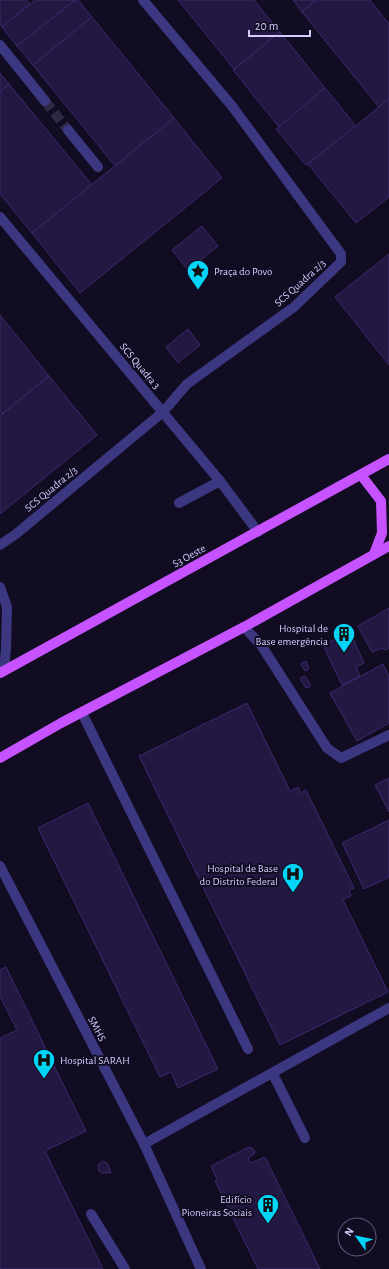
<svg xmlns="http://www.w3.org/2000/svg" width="389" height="1269" viewBox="0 0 389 1269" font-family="'Alegreya Sans',sans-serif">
	<rect width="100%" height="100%" fill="#110c21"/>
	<g fill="#221842" stroke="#3a2a6e">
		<polygon points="0,0 26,0 30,4 2,27 0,24"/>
		<polygon points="35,0 75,0 17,46 2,27"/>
		<polygon points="75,0 78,0 92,17 33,65 17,46"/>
		<polygon points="178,0 254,0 280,32 234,69"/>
		<polygon points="293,0 316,0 302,12"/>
		<polygon points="316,0 370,0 389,24 389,99 379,107 302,12"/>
		<polygon points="92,17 174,118 115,166 33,65"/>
		<polygon points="280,32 325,88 279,127 233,70"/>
		<polygon points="0,73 9,84 0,92"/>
		<polygon points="9,84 92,185 32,233 0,194 0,92"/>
		<polygon points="325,88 356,126 306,165 276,129"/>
		<polygon points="389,99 389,197 356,223 308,164"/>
		<polygon points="174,118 222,178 80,293 32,233"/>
		<polygon points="202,226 218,246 188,270 172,250"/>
		<polygon points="389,254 389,365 335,297"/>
		<polygon points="0,315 49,376 2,414 0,412"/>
		<polygon points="188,329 200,345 178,363 166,347"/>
		<polygon points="49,376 97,435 0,514 0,416"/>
		<polygon points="389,608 389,648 385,650 381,648 372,652 358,626"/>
		<polygon points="350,632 364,663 356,667 360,676 342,685 323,645"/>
		<polygon points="306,661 309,669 305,671 301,664"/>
		<polygon points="383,664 389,676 389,723 357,741 330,693"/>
		<polygon points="304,676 306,677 311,686 306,688 300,679 302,677"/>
		<polygon points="247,703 290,791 298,787 301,793 306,790 354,888 349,890 351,896 343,900 388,992 280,1045 139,756"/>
		<polygon points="389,778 389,812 375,785"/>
		<polygon points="88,803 218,1069 178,1088 171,1072 160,1077 38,828"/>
		<polygon points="389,820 389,877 364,889 342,843"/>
		<polygon points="6,967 86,1131 45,1151 103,1269 0,1269 0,1038 17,1030 0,996 0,970"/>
		<polygon points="249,1147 252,1148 255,1151 254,1154 248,1158 251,1163 265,1157 320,1269 258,1269 215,1181 217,1179 211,1166"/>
		<polygon points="103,1161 108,1164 111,1173 102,1173 99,1171 98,1165"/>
	</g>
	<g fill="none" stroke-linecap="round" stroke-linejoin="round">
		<polyline stroke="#2e2942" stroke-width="10" stroke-dasharray="10 5" stroke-linecap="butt" points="45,101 68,130"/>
		<g stroke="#3c3781" stroke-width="10">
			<polyline points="0,45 45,101"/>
			<polyline points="68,130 98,167"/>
			<polyline points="0,217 220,481 258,532"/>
			<polyline points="179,503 220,481"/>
			<polyline points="0,545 16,534 163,412 187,384 294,307 341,262 341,254 232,106 143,0"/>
			<polyline points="0,587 7,607 6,648 4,671"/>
			<polyline points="244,627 261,645 327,748 341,758 389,735"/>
			<polyline points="82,713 248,1049"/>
			<polyline points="0,866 144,1144 201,1269"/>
			<polyline points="273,1074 305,1138"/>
			<polyline points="144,1144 389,1008"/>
			<polyline points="91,1214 125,1269"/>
		</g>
		<g stroke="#c653ff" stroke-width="10">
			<polyline points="361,475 381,501 382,533 374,554"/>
			<polyline points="0,673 389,459"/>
			<polyline points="0,758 61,723 244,627 389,546"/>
		</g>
	</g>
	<defs>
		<g id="sight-pin" transform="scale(1.15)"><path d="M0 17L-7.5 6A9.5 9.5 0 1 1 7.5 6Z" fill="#00d4f7" stroke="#110c21"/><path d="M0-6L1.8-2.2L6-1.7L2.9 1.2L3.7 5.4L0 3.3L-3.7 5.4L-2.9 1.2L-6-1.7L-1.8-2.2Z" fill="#111"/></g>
		<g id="building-pin" transform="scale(1.15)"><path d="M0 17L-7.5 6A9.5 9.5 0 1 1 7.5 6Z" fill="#00d4f7" stroke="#110c21"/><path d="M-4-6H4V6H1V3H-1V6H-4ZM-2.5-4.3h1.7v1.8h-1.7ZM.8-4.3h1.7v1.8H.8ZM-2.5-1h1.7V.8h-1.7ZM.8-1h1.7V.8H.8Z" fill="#111"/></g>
		<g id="hospital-pin" transform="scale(1.15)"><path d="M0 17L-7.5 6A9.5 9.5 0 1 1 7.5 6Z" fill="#00d4f7" stroke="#110c21"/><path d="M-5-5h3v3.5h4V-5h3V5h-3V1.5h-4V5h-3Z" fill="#111"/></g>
	</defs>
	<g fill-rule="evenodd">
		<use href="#sight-pin" x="198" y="271"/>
		<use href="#building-pin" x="344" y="634"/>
		<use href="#hospital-pin" x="293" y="874"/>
		<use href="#hospital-pin" x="44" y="1060"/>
		<use href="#building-pin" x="268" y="1205"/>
	</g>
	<g text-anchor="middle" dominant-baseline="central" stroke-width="4" stroke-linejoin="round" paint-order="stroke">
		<g font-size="11" fill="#d4ccff" stroke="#110c21" text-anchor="end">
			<text x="214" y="271" text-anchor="start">Praça do Povo</text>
			<text x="328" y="628">Hospital de<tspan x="328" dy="13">Base emergência</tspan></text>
			<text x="278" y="868">Hospital de Base<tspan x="278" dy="13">do Distrito Federal</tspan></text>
			<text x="60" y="1060" text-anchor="start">Hospital SARAH</text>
			<text x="252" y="1199">Edifício<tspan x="252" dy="13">Pioneiras Sociais</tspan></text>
		</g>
		<g font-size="11" fill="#d4ccff" stroke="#110c21">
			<text transform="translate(300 283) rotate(-42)">SCS Quadra 2/3</text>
			<text transform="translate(140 366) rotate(50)">SCS Quadra 3</text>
			<text transform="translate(51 489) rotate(-40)">SCS Quadra 2/3</text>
			<text transform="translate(189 556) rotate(-29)">S3 Oeste</text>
			<text transform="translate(97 1029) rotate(63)">SMHS</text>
		</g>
	</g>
	<g transform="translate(357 1237) rotate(303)"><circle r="19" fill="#110c21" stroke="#5f597a"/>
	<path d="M0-3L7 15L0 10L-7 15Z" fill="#00d4f7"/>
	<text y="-6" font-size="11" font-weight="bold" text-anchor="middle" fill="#d4ccff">N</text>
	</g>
	<path d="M249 30v6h61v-6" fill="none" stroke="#d4ccff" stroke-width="2"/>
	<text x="255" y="30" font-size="12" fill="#d4ccff" stroke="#110c21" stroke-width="3" paint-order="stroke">20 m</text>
</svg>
